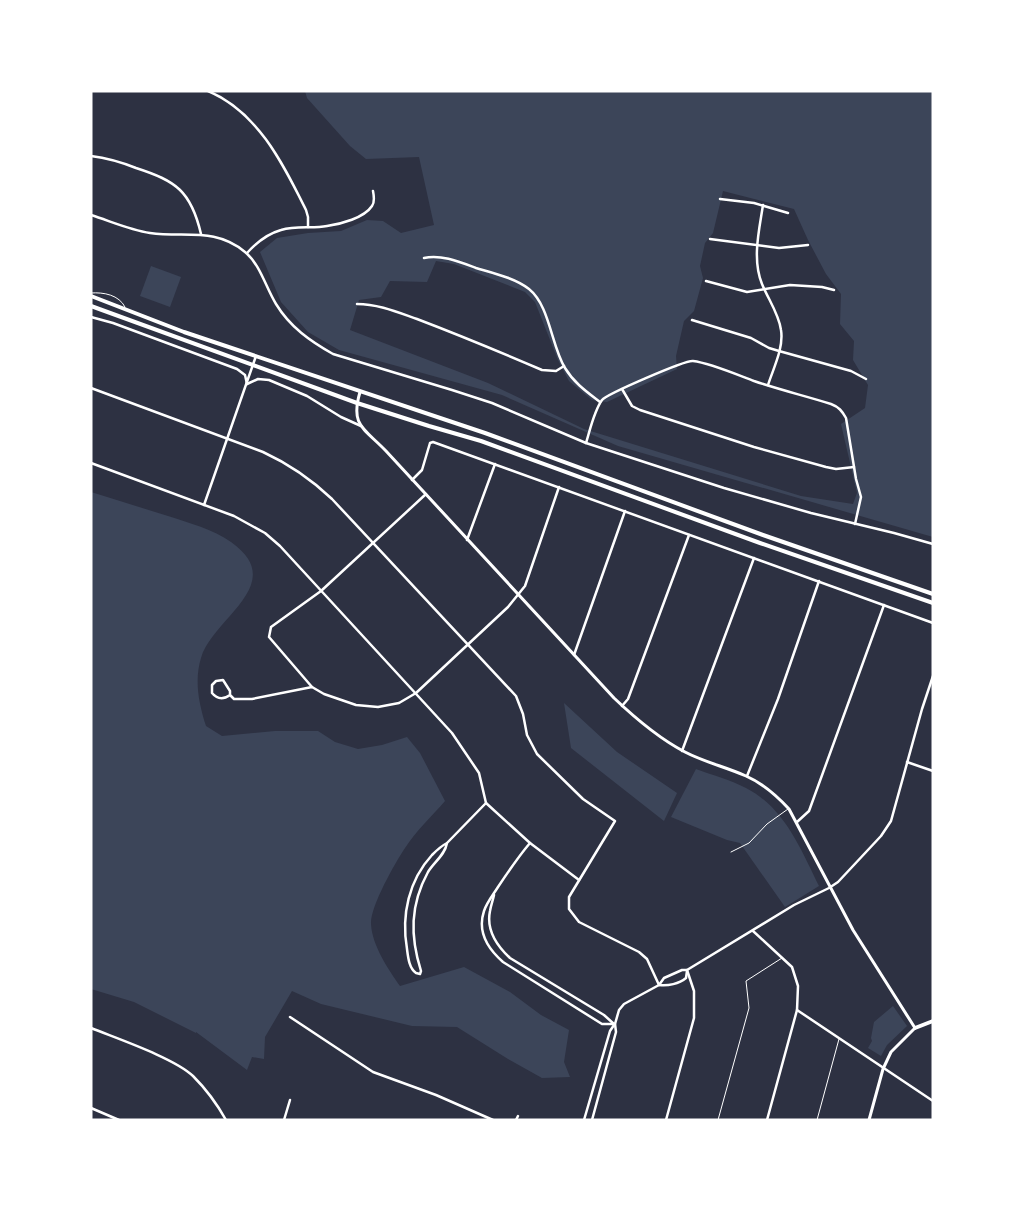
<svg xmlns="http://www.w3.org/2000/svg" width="1024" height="1211" viewBox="0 0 1024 1211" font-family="'Asap Condensed',sans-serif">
	<rect width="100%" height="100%" fill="#2d3142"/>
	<g fill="#3c4559" fill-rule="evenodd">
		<path d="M 305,91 L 933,91 L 933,537 L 618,446 L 502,395 L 339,350 L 308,332 L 281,302 L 260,252 L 277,238 L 308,233 L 341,231 L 367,220 L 383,221 L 401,233 L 434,225 L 419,157 L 366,159 L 350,146 L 307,98 ZM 723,191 L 794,209 L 808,240 L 826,274 L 841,294 L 840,324 L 854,341 L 853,360 L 868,385 L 865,408 L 841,424 L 857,493 L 853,504 L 801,496 L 584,429 L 488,383 L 350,330 L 359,300 L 381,297 L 390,281 L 427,282 L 436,261 L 454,264 L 525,292 L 535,302 L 558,360 L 569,381 L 592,400 L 607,402 L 677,369 L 676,356 L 684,321 L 694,311 L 703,278 L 700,266 L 705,243 L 713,233 Z"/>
		<polygon points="151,266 181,277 170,307 140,296"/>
		<path d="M 91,492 C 117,500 142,508 168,516 C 189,523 213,529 231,542 C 290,584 212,618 201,658 C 194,681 199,704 206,726 L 222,736 L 275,731 L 318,731 L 335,742 L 358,749 L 382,745 L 407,737 L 420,753 L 445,801 C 432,816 416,831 405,848 C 395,863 370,907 371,924 C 372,945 388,969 400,986 L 464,967 L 510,992 L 541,1015 L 569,1030 L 564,1062 L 570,1077 L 542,1078 L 508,1059 L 457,1027 L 412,1026 L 321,1004 L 292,991 L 265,1037 L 264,1059 L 252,1057 L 247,1070 L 196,1032 L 196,1033 L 134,1002 L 91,989 Z"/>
		<polygon points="564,703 617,752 677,793 664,821 571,748"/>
		<path d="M 696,769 C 712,775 731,780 746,788 C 785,808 801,850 819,886 L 785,907 L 740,843 L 727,840 L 671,817 Z"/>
		<polygon points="893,1006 907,1026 887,1045 881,1056 868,1048 872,1041 871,1038 874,1022"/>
	</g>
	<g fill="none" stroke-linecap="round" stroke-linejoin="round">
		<g stroke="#fff" stroke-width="1">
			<path d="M 91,293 C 104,292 119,295 125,307"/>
			<polyline points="731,852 749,843 767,824 788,809"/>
			<polyline points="718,1120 749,1008 746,981 782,958"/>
			<polyline points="817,1120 839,1039"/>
		</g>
		<g stroke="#fff" stroke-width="2.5">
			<path d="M 208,91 C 258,112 283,164 306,210 L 308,217 L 308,227"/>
			<path d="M 91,156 C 107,158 121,162 136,168 C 176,181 191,191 201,234"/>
			<polyline points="720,199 754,203 788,213"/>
			<path d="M 763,205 C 759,231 752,259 762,284 C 768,299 779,314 781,330 C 784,348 773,369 768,385"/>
			<path d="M 91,215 C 110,221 130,230 150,233 C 185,238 215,227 245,252 C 260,264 266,288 276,304 C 290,327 310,341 333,354 L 452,390 L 492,403 L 586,443 L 724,488 L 811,513 L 894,533 L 933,544"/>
			<polyline points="710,239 779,248 808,245"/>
			<path d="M 247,253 C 256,243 267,234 281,230 C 297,225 312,229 327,226 C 341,224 364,218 372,206 C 375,202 374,196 373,191"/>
			<path d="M 424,258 C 441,254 460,262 476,268 C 493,273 515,278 529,289 C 550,306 551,345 565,368 C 574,383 587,392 600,402"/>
			<polyline points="706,281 747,292 790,285 822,287 834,290"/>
			<path d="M 357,304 C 378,304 397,312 417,319 C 459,335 500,352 542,370 L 556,371 L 564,366"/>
			<polyline points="91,317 113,323 237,369 245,375 247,384"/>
			<polyline points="692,320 751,338 769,348 779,351 851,371 866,379"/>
			<polyline points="247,384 258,379 269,380 307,396 341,417 361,426"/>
			<path d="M 91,388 L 263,452 C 289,464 311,479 332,499 L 516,696 L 523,714 L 527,735 L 537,754 L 583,799 L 615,821 L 569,897 L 569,909 L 579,922 L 639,952 L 647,959 L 659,985"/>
			<polyline points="622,389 632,406 640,410 754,447 826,467 836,469 854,467"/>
			<path d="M 586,443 C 590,430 594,411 602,400 C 607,394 685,360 693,361 C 710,363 738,375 754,381 C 780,390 806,396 831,404 C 839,407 842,411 846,418 L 856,479 L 861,497 L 855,524"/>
			<polyline points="91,463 234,516 265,533 280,546 452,733 479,773 486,803 530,843 579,880"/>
			<polyline points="412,480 422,470 430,443 433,442 933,623"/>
			<polyline points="204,505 256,356"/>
			<polyline points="467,540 495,464"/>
			<polyline points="574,655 625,511"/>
			<polyline points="312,687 269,637 271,627 321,591 426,494"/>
			<path d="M 230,695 C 223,700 217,699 212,693 L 212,685 L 216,681 L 223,680 L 230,691 L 230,695 L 234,699 L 252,699 L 312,687 L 324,694 L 356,705 L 378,707 L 399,703 L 416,693 L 508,607 L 525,586 L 559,487"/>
			<polyline points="622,706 628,699 689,535"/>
			<polyline points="682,751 754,558"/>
			<polyline points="907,762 933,771"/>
			<polyline points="747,776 778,699 819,581"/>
			<polyline points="797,822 809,811 884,605"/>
			<path d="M 447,843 C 445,855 434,862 428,872 C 410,905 410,936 421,971 L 420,974 L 416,973 C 409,968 408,957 407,949 C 401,915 409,880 432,855 C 437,850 441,846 447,843 L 486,803"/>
			<path d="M 530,843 C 518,857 508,872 498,887 C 493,895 487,902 484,911 C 477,932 488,949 503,962 L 602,1024 L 615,1024"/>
			<path d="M 494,895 C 493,900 491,905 490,911 C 486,930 497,946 510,958 L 604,1015 L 614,1024"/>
			<polyline points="753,931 792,967 798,986 797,1010 767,1120"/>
			<path d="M 659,985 C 668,986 679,984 686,978 L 687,971"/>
			<polyline points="797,1010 933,1101"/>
			<polyline points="290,1017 373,1072 436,1095 493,1120"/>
			<path d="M 91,1028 C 118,1039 174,1058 193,1076 C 206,1089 217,1104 226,1120"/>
			<polyline points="91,1108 119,1120"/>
			<polyline points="284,1120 290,1100"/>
			<polyline points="516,1120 518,1116"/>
			<polyline points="584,1120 610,1031 614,1025"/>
			<polyline points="592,1120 616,1032 615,1024 619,1010 624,1004 659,985 664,978 682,970 687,970 794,905 829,888 838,882 881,836 891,821 922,709 933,676"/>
			<polyline points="666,1120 694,1018 694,991 687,970"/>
		</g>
		<path stroke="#fff" stroke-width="3" d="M 360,392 C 350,426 364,428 386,451 L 614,698 C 635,718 658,738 685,752 C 704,762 726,767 746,776 C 762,783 777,796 789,809 L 853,930 L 915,1028 L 891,1052 L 883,1069 L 869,1120"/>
		<g stroke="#fff" stroke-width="4">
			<polyline points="91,296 184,332 485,433 763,535 933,594"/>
			<polyline points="91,306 357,403 429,426 481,441 760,543 933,603"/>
			<polyline points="915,1028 933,1021"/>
		</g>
	</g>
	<rect width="1024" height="1211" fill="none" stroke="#ffffff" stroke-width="185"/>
</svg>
